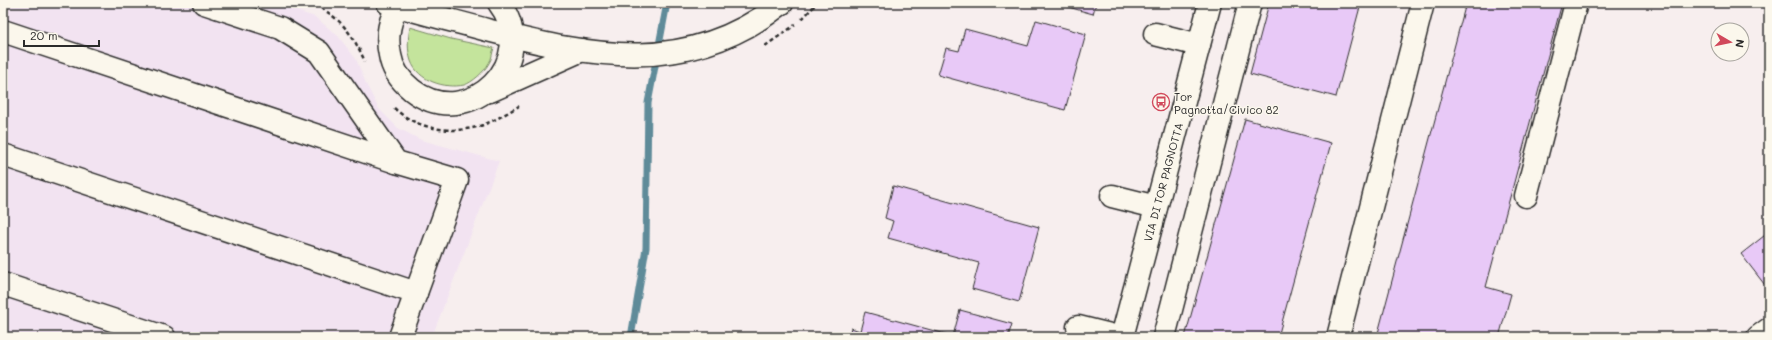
<svg xmlns="http://www.w3.org/2000/svg" width="1772" height="340" viewBox="0 0 1772 340" font-family="Mali,sans-serif">
	<rect width="100%" height="100%" fill="#f7eeee"/>
	<filter id="ink" filterUnits="userSpaceOnUse"><feTurbulence type="fractalNoise" baseFrequency=".025" numOctaves="2"/><feDisplacementMap in="SourceGraphic" scale="8" xChannelSelector="R" yChannelSelector="G"/><feConvolveMatrix kernelMatrix="1 2 1 2 8 2 1 2 1" color-interpolation-filters="sRGB"/></filter>
	<g filter="url(#ink)">
		<polygon fill="#f2e3f1" points="3,3 271,3 315,17 338,36 356,59 367,86 379,109 398,128 421,140 499,161 432,337 3,337"/>
		<path fill="#c4e49c" stroke="#788864" d="M 410,27 L 451,39 L 494,48 C 492,53 492,59 489,63 C 485,71 472,83 464,85 C 445,89 418,81 411,61 C 407,49 408,39 410,27 Z"/>
		<g fill="none" stroke-linecap="round" stroke-linejoin="round">
			<polyline stroke="#5f8b99" stroke-width="7" points="631,337 646,248 648,103 667,3"/>
		</g>
		<g fill="#e8c9f7" stroke="#2b2b2b">
			<polygon points="1054,3 1096,3 1093,14"/>
			<polygon points="1269,3 1361,3 1336,97 1250,74"/>
			<polygon points="1466,3 1562,3 1486,287 1511,294 1499,337 1377,337"/>
			<polygon points="1036,20 1086,34 1065,110 938,75 946,48 959,51 965,29 1028,46"/>
			<polygon points="1245,119 1331,143 1278,337 1185,337"/>
			<polygon points="893,186 1039,227 1019,302 972,289 979,263 888,238 893,221 885,218"/>
			<polygon points="1769,232 1769,288 1768,289 1741,254"/>
			<polygon points="960,310 1012,324 1008,337 848,337 851,328 860,331 865,312 953,336"/>
		</g>
		<g fill="none" stroke-linecap="round" stroke-linejoin="round">
			<g stroke="#2b2b2b" stroke-width="25">
				<g id="minor">
					<polyline points="204,3 280,28 319,52 396,162 457,180 400,337"/>
					<path d="M 388,3 C 421,13 454,21 487,30 C 593,57 689,77 782,3"/>
					<path d="M 401,3 C 389,17 386,37 390,55 C 392,69 401,81 412,90 C 469,134 542,60 499,3"/>
					<polyline points="3,31 396,162"/>
					<polyline points="1155,34 1199,45"/>
					<polyline points="490,91 582,50"/>
					<polyline points="3,155 416,293"/>
					<polyline points="1112,196 1156,207"/>
					<polyline points="1526,196 1576,3"/>
					<polyline points="3,284 164,337"/>
					<polyline points="1078,327 1118,337"/>
					<polyline points="1122,337 1210,3"/>
					<polyline points="1164,337 1250,3"/>
					<polyline points="1338,337 1423,3"/>
					<polyline points="1758,337 1769,329"/>
				</g>
			</g>
			<g stroke="#2b2b2b" stroke-width="2.5" stroke-dasharray="4 3" stroke-linecap="butt">
				<path d="M 308,3 C 337,12 354,35 365,62"/>
				<polyline points="802,19 817,3"/>
				<polyline points="765,46 795,25"/>
				<path d="M 394,108 C 417,130 454,135 483,125 C 496,120 507,113 519,106"/>
			</g>
			<use href="#minor" stroke="#fbf7ec" stroke-width="22"/>
		</g>
	</g>
	<defs>
		<g id="bus-ring" transform="scale(0.9)"><circle r="9.5" fill="#fbf7ec" stroke="#d1495b" stroke-width="1.5"/><path d="M-5-6H5V4H4V6H2V4H-2V6H-4V4H-5ZM-3.5-4V0h7V-4ZM-3.5 1.2v1.5H-2V1.2ZM2 1.2v1.5H3.5V1.2Z" fill="#d1495b"/></g>
	</defs>
	<g fill-rule="evenodd">
		<use href="#bus-ring" x="1161" y="102"/>
	</g>
	<g text-anchor="middle" dominant-baseline="central" stroke-width="3" stroke-linejoin="round" paint-order="stroke">
		<g font-size="11" fill="#2b2b2b" stroke="#fbf7ec" text-anchor="start">
			<text x="1174" y="96">Tor<tspan x="1174" dy="13">Pagnotta/Civico 82</tspan></text>
		</g>
		<g font-size="11" fill="#2b2b2b" stroke="#fbf7ec">
			<text transform="translate(1163 182) rotate(-75)">VIA DI TOR PAGNOTTA</text>
		</g>
	</g>
	<rect width="1772" height="340" fill="none" stroke="#fbf7ec" stroke-width="16"/>
	<rect x="8" y="8" width="1756" height="324" fill="none" stroke="#2b2b2b" stroke-width="1.5" filter="url(#ink)"/>
	<g transform="translate(1730 42) rotate(99)"><circle r="19" fill="#fbf7ec" stroke="#a8a59f"/>
	<path d="M0-3L7 15L0 10L-7 15Z" fill="#d1495b"/>
	<text y="-6" font-size="11" font-weight="bold" text-anchor="middle" fill="#2b2b2b">N</text>
	</g>
	<path d="M24 40v6h75v-6" fill="none" stroke="#2b2b2b" stroke-width="2"/>
	<text x="30" y="40" font-size="12" fill="#2b2b2b" stroke="#fbf7ec" stroke-width="3" paint-order="stroke">20 m</text>
</svg>
